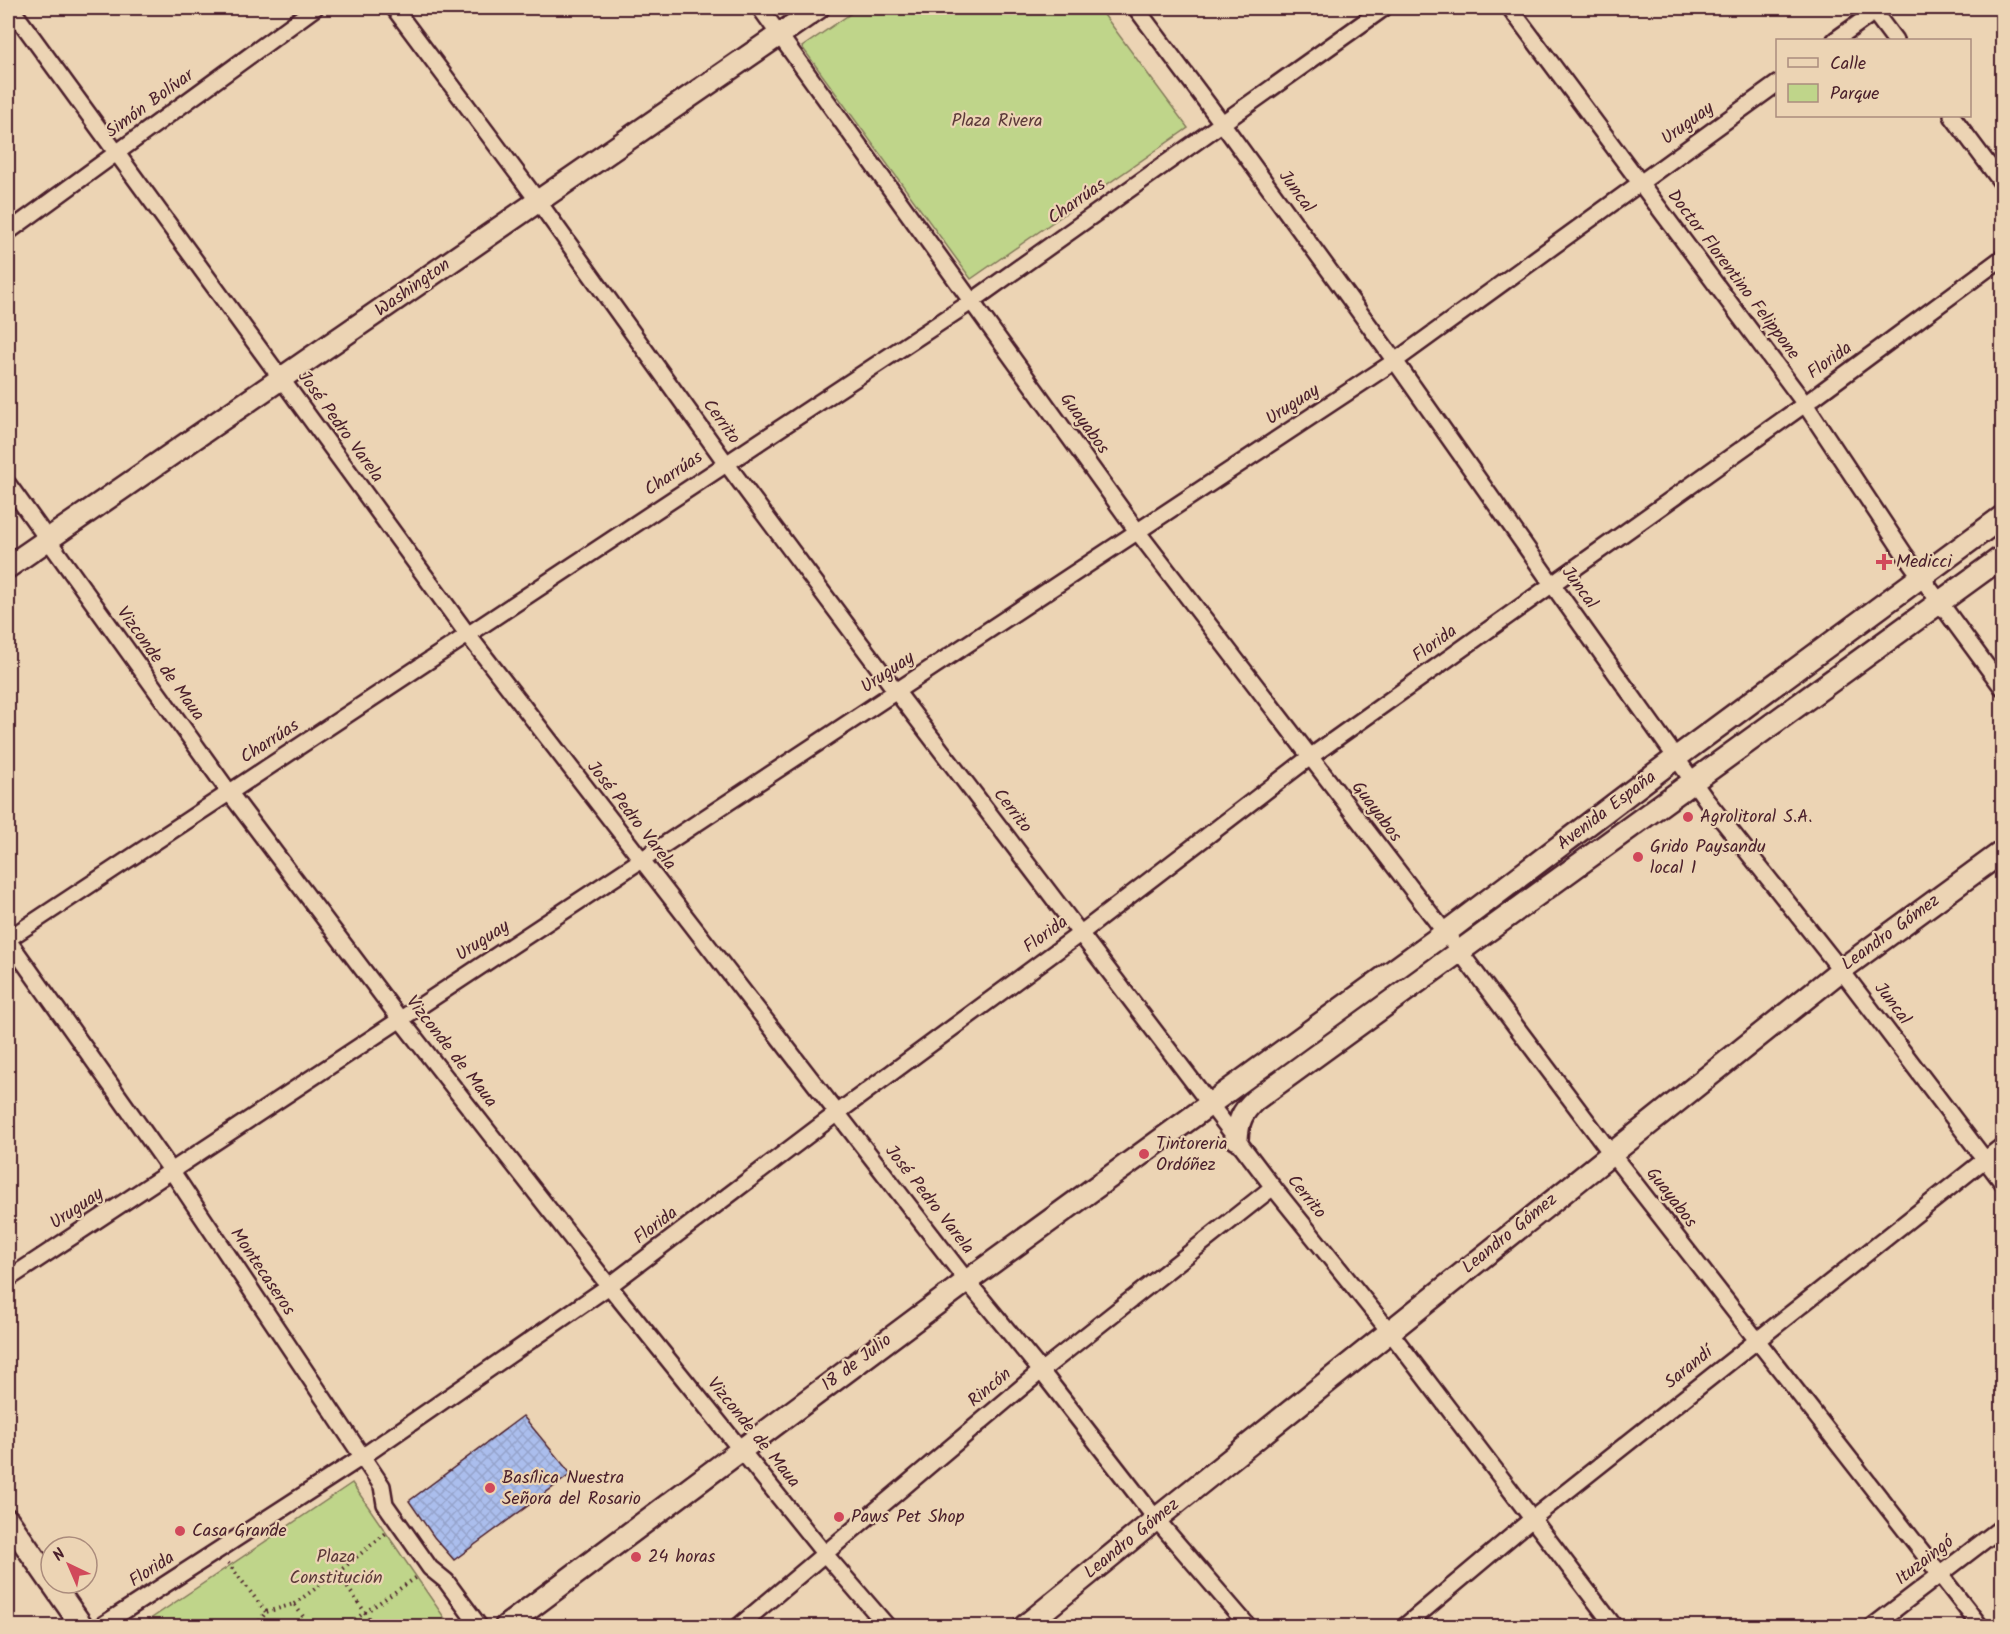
<svg xmlns="http://www.w3.org/2000/svg" width="2010" height="1634" viewBox="0 0 2010 1634" font-family="Kalam,sans-serif">
	<defs>
		<pattern id="building-cross-hatch" width="8" height="8" patternUnits="userSpaceOnUse" patternTransform="scale(1.5)"><rect width="8" height="8" fill="#abbeed"/><path d="M0 0l8 8M0 8l8-8" fill="none" stroke="#95a3cb"/></pattern>
	</defs>
	<rect width="100%" height="100%" fill="#ecd4b4"/>
	<filter id="ink" filterUnits="userSpaceOnUse"><feTurbulence type="fractalNoise" baseFrequency=".0167" numOctaves="2"/><feDisplacementMap in="SourceGraphic" scale="12" xChannelSelector="R" yChannelSelector="G"/><feConvolveMatrix kernelMatrix="1 2 1 2 8 2 1 2 1" color-interpolation-filters="sRGB"/></filter>
	<g filter="url(#ink)">
		<g fill="#bfd58a" stroke="#847a5a" stroke-width="1.5">
			<polygon points="859,8 1099,8 1188,128 971,279 802,47"/>
			<polygon points="352,1483 450,1626 140,1626"/>
		</g>
		<polygon fill="url(#building-cross-hatch)" stroke="#4a1f2b" stroke-width="1.5" points="523,1416 571,1474 454,1560 434,1537 409,1501"/>
		<g fill="none" stroke-linecap="round" stroke-linejoin="round">
			<g stroke="#4a1f2b" stroke-width="20">
				<g id="street">
					<polyline points="11,8 468,635 967,1281 1041,1371 1156,1519 1248,1626"/>
					<polyline points="394,8 538,201 726,463 896,691 1273,1187 1390,1332 1614,1626"/>
					<polyline points="760,8 1137,531 1460,952 1611,1153 1980,1626"/>
					<polyline points="1136,8 1222,123 1395,361 1552,584 1707,801 1841,970 2002,1182"/>
					<polyline points="1510,8 1805,404 1905,555 2002,687"/>
					<polyline points="1871,8 1895,40"/>
					<polyline points="1835,40 1880,8"/>
					<polyline points="1952,116 2002,183"/>
					<polyline points="8,232 315,8"/>
					<polyline points="8,484 229,792 400,1019 609,1286 824,1553 887,1626"/>
					<polyline points="8,939 971,302 1384,8"/>
					<polyline points="8,940 171,1170 382,1486 385,1504 430,1568 446,1581 479,1626"/>
					<polyline points="8,1279 1395,361 1778,83"/>
					<polyline points="101,1626 362,1457 609,1286 837,1113 1081,933 1310,757 1805,404 2002,258"/>
					<polyline points="739,1626 1041,1371 1273,1187"/>
					<polyline points="1405,1626 1532,1519 2002,1146"/>
					<polyline points="1873,1626 2002,1527"/>
				</g>
			</g>
			<g stroke="#4a1f2b" stroke-width="26">
				<g id="secondary">
					<polyline points="8,567 818,8"/>
					<path d="M 1237,1139 C 1238,1121 1242,1112 1255,1100 L 2002,557"/>
					<polyline points="8,1520 51,1582"/>
					<polyline points="52,1583 82,1626"/>
					<polyline points="506,1626 967,1281 1445,933 1677,757 2002,517"/>
					<polyline points="1025,1626 1156,1519 1841,970 2002,852"/>
				</g>
			</g>
			<g stroke="#4a1f2b" stroke-width="4" stroke-dasharray="1.5 4.5" stroke-linecap="butt">
				<polyline points="228,1563 266,1612"/>
				<polyline points="337,1573 375,1626"/>
				<polyline points="294,1604 337,1573 386,1533"/>
				<polyline points="256,1626 266,1612 294,1604 310,1626"/>
				<polyline points="345,1626 417,1577"/>
			</g>
			<use href="#street" stroke="#ecd4b4" stroke-width="15"/>
			<use href="#secondary" stroke="#ecd4b4" stroke-width="21"/>
		</g>
	</g>
	<g fill="#d1495b" stroke="#ecd4b4" stroke-width="2">
		<path d="M1881 553h6v6h6v6h-6v6h-6v-6h-6v-6h6z"/>
		<circle cx="1688" cy="817" r="6"/>
		<circle cx="1638" cy="857" r="6"/>
		<circle cx="1144" cy="1154" r="6"/>
		<circle cx="490" cy="1488" r="6"/>
		<circle cx="839" cy="1517" r="6"/>
		<circle cx="180" cy="1531" r="6"/>
		<circle cx="636" cy="1557" r="6"/>
	</g>
	<g text-anchor="middle" dominant-baseline="central" stroke-width="4.5" stroke-linejoin="round" paint-order="stroke">
		<g font-size="18" fill="#4a1f2b" stroke="#ecd4b4">
			<text transform="translate(150 104) rotate(-36)">Simón Bolívar</text>
			<text transform="translate(1688 124) rotate(-36)">Uruguay</text>
			<text transform="translate(1296 192) rotate(54)">Juncal</text>
			<text transform="translate(1077 202) rotate(-35)">Charrúas</text>
			<text transform="translate(1733 275) rotate(53)">Doctor Florentino Felippone</text>
			<text transform="translate(413 288) rotate(-35)">Washington</text>
			<text transform="translate(1830 361) rotate(-36)">Florida</text>
			<text transform="translate(1293 405) rotate(-33)">Uruguay</text>
			<text transform="translate(721 422) rotate(54)">Cerrito</text>
			<text transform="translate(1084 424) rotate(54)">Guayabos</text>
			<text transform="translate(340 427) rotate(54)">José Pedro Varela</text>
			<text transform="translate(674 474) rotate(-34)">Charrúas</text>
			<text transform="translate(1579 588) rotate(54)">Juncal</text>
			<text transform="translate(1435 644) rotate(-36)">Florida</text>
			<text transform="translate(160 664) rotate(54)">Vizconde de Maua</text>
			<text transform="translate(888 673) rotate(-34)">Uruguay</text>
			<text transform="translate(270 742) rotate(-33)">Charrúas</text>
			<text transform="translate(1012 811) rotate(52)">Cerrito</text>
			<text transform="translate(1607 811) rotate(-37)">Avenida España</text>
			<text transform="translate(1376 812) rotate(53)">Guayabos</text>
			<text transform="translate(631 816) rotate(52)">José Pedro Varela</text>
			<text transform="translate(1891 933) rotate(-36)">Leandro Gómez</text>
			<text transform="translate(1046 935) rotate(-36)">Florida</text>
			<text transform="translate(483 941) rotate(-33)">Uruguay</text>
			<text transform="translate(1892 1004) rotate(53)">Juncal</text>
			<text transform="translate(451 1052) rotate(52)">Vizconde de Maua</text>
			<text transform="translate(1306 1197) rotate(51)">Cerrito</text>
			<text transform="translate(1671 1198) rotate(52)">Guayabos</text>
			<text transform="translate(929 1200) rotate(52)">José Pedro Varela</text>
			<text transform="translate(77 1209) rotate(-34)">Uruguay</text>
			<text transform="translate(656 1226) rotate(-37)">Florida</text>
			<text transform="translate(1510 1234) rotate(-39)">Leandro Gómez</text>
			<text transform="translate(262 1272) rotate(56)">Montecaseros</text>
			<text transform="translate(857 1363) rotate(-37)">18 de Julio</text>
			<text transform="translate(1689 1368) rotate(-39)">Sarandí</text>
			<text transform="translate(990 1388) rotate(-40)">Rincón</text>
			<text transform="translate(753 1433) rotate(51)">Vizconde de Maua</text>
			<text transform="translate(1132 1539) rotate(-39)">Leandro Gómez</text>
			<text transform="translate(1925 1561) rotate(-38)">Ituzaingó</text>
			<text transform="translate(152 1570) rotate(-33)">Florida</text>
		</g>
		<g font-size="18" fill="#5c3a39" stroke="#ecd4b4">
			<text x="997" y="121">Plaza Rivera</text>
			<text x="336" y="1557">Plaza<tspan x="336" dy="21">Constitución</tspan></text>
		</g>
		<g font-size="18" fill="#4a1f2b" stroke="#ecd4b4" text-anchor="start">
			<text x="1896" y="562">Medicci</text>
			<text x="1700" y="817">Agrolitoral S.A.</text>
			<text x="1650" y="847">Grido Paysandu<tspan x="1650" dy="21">local 1</tspan></text>
			<text x="1156" y="1144">Tintoreria<tspan x="1156" dy="21">Ordóñez</tspan></text>
			<text x="502" y="1478">Basílica Nuestra<tspan x="502" dy="21">Señora del Rosario</tspan></text>
			<text x="851" y="1517">Paws Pet Shop</text>
			<text x="192" y="1531">Casa Grande</text>
			<text x="648" y="1557">24 horas</text>
		</g>
	</g>
	<rect width="2010" height="1634" fill="none" stroke="#ecd4b4" stroke-width="30"/>
	<rect x="15" y="15" width="1980" height="1604" fill="none" stroke="#4a1f2b" stroke-width="2" filter="url(#ink)"/>
	<rect x="1776" y="39" width="195" height="78" fill="#ecd4b4" stroke="#ab8c7d" stroke-width="1.5"/>
	<rect x="1788" y="58" width="30" height="9" fill="#ecd4b4" stroke="#ab8c7d" stroke-width="1.5"/>
	<text x="1830" y="69" font-size="18" fill="#4a1f2b">Calle</text>
	<rect x="1788" y="84" width="30" height="18" fill="#bfd58a" stroke="#ab8c7d" stroke-width="1.5"/>
	<text x="1830" y="99" font-size="18" fill="#4a1f2b">Parque</text>
	<g transform="translate(69 1565) rotate(316)"><circle r="28" fill="#ecd4b4" stroke="#ab8c7d" stroke-width="1.5"/>
	<path d="M0-4.5L10 22L0 15L-10 22Z" fill="#d1495b"/>
	<text y="-9" font-size="16" font-weight="bold" text-anchor="middle" fill="#4a1f2b">N</text>
	</g>
</svg>
